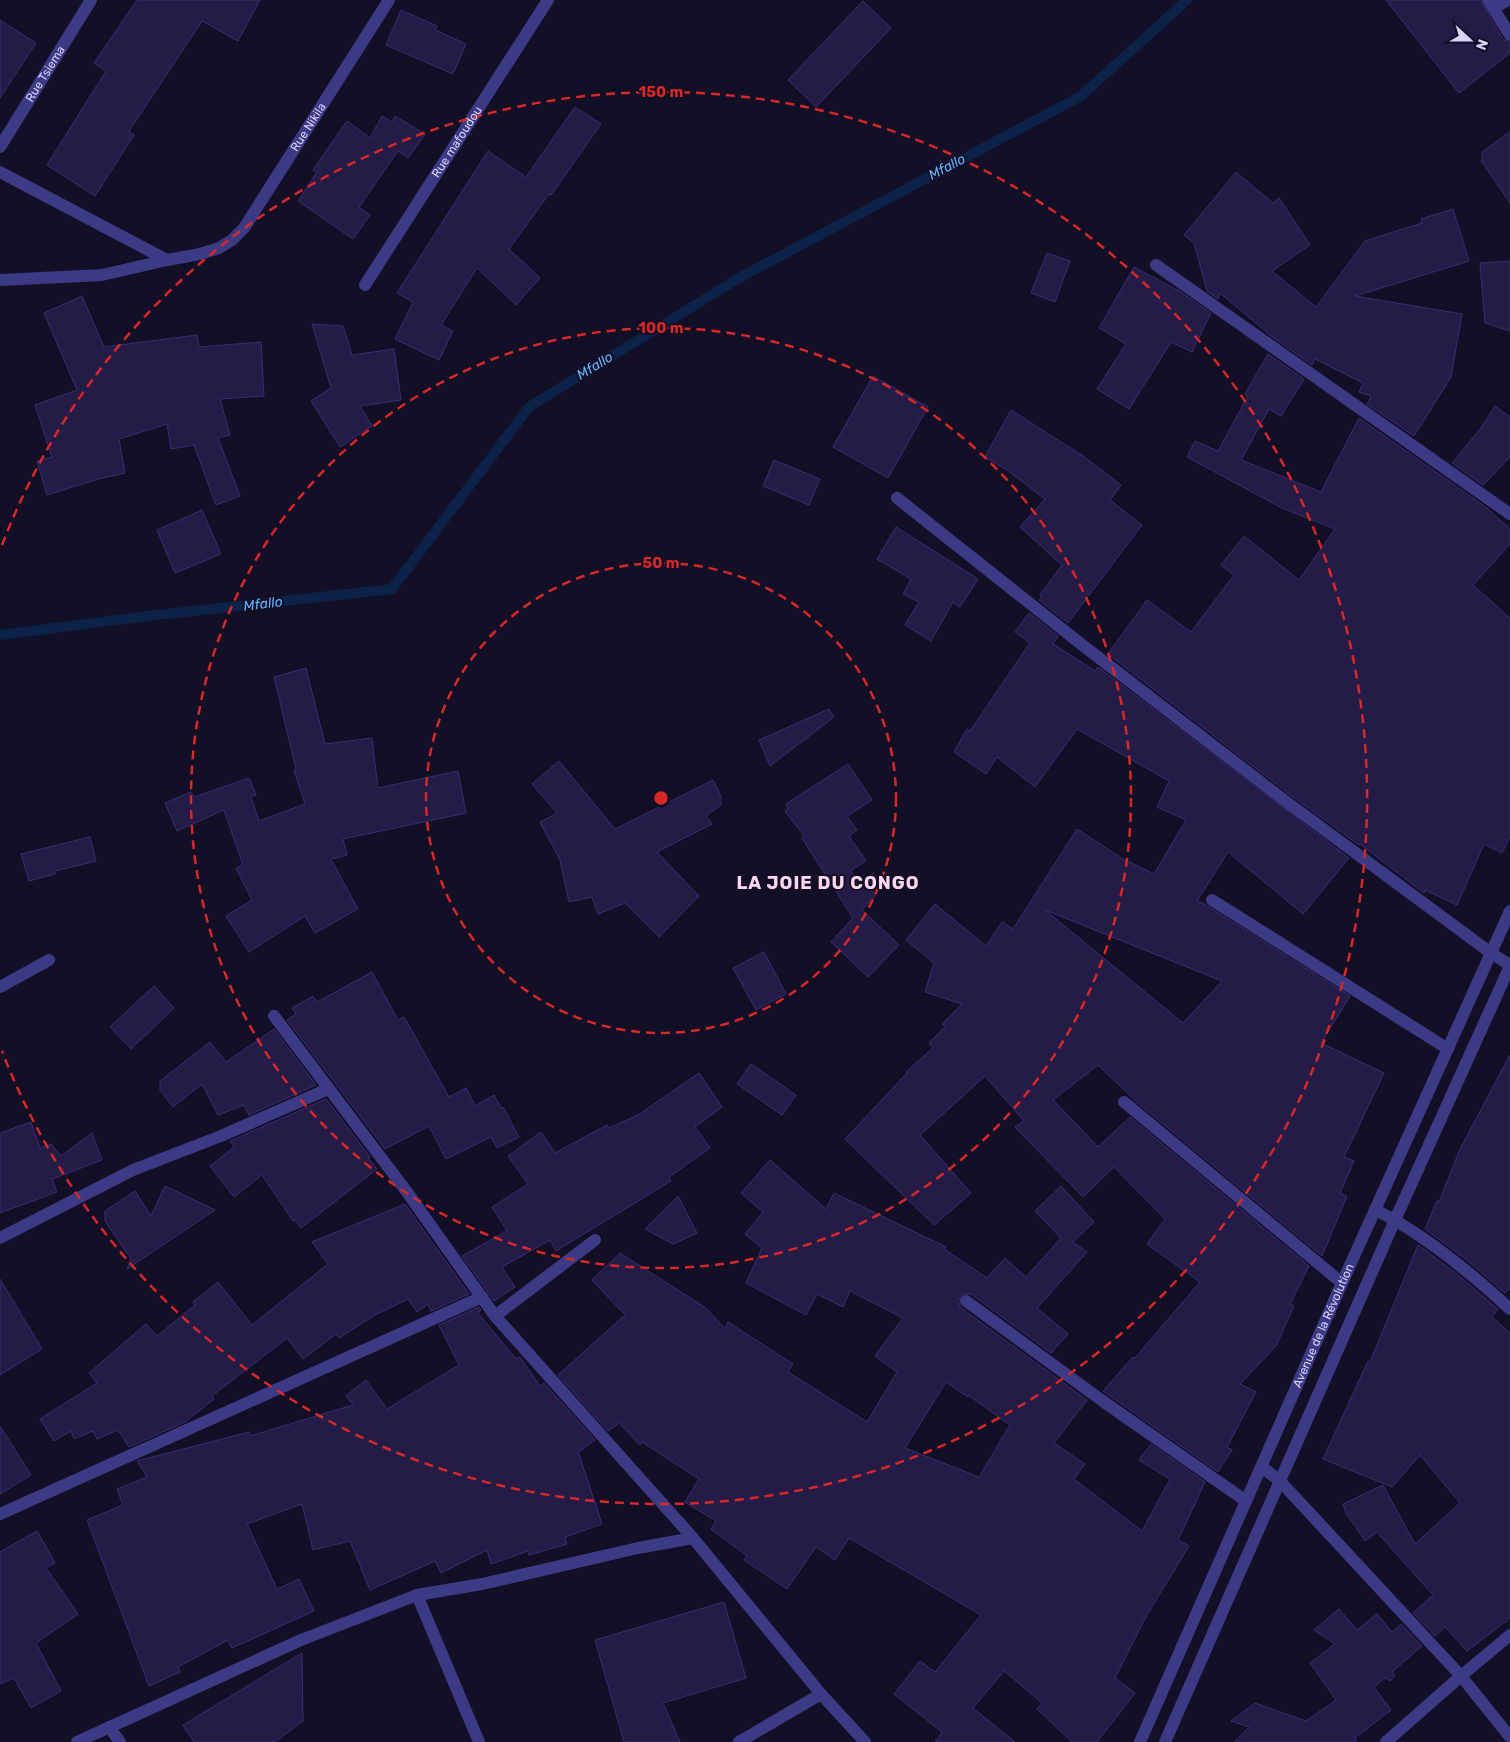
<svg xmlns="http://www.w3.org/2000/svg" width="1510" height="1742" viewBox="0 0 1510 1742" font-family="Rubik,sans-serif">
	<rect width="100%" height="100%" fill="#130f26"/>
	<g fill="none" stroke-linecap="round" stroke-linejoin="round">
		<polyline stroke="#0c2248" stroke-width="10" points="0,635 148,616 392,589 529,407 739,278 1081,96 1187,0"/>
	</g>
	<g fill="#241b47" stroke="#3b2d73" fill-rule="evenodd">
		<polygon points="137,0 260,0 238,41 202,21 129,131 134,135 95,196 47,165 106,71 94,63"/>
		<polygon points="1386,0 1480,0 1503,39 1510,43 1510,53 1459,93"/>
		<polygon points="863,1 891,28 816,107 788,80"/>
		<polygon points="401,10 437,26 435,30 466,44 453,74 386,45"/>
		<polygon points="0,20 36,43 0,98"/>
		<polygon points="575,107 601,124 551,195 549,194 509,249 540,278 516,305 477,268 441,325 453,331 439,360 395,339 413,302 397,293 488,151 526,177"/>
		<polygon points="382,116 392,122 395,116 425,134 408,158 398,151 359,207 370,215 353,239 298,201 317,172 313,170 347,121 370,138"/>
		<polygon points="1510,132 1510,203 1482,162 1482,152"/>
		<polygon points="1236,172 1273,203 1279,198 1310,245 1272,271 1316,307 1365,241 1422,223 1421,219 1453,209 1469,261 1355,296 1462,314 1451,377 1414,436 1367,404 1371,396 1359,392 1363,383 1315,359 1312,365 1271,336 1220,293 1218,299 1207,291 1194,243 1184,235"/>
		<polygon points="1047,253 1070,261 1055,302 1031,293"/>
		<polygon points="1510,261 1510,331 1485,323 1480,263"/>
		<polygon points="1134,267 1179,291 1211,313 1192,352 1171,342 1129,409 1097,389 1126,344 1099,328"/>
		<polygon points="82,296 104,347 197,335 199,347 261,342 264,396 220,399 230,435 218,438 240,496 216,505 194,445 171,449 167,424 119,439 125,473 98,479 47,495 37,461 52,457 35,405 77,390 44,313"/>
		<polygon points="312,324 343,326 352,355 394,349 401,400 360,406 372,426 340,447 311,401 331,388"/>
		<polygon points="1268,354 1304,379 1281,416 1269,409 1241,460 1321,492 1359,418 1487,508 1510,529 1510,544 1473,585 1510,618 1510,837 1502,853 1484,844 1457,905 1425,890 1424,893 1360,844 1359,845 1289,794 1108,654 1147,600 1191,632 1234,575 1221,565 1244,536 1299,580 1335,529 1282,508 1187,457 1195,441 1218,451 1248,396 1245,394"/>
		<polygon points="873,376 928,407 888,478 833,447"/>
		<polygon points="1495,406 1510,417 1510,457 1483,485 1452,463 1481,428"/>
		<polygon points="1011,410 1083,456 1121,485 1110,500 1142,525 1068,623 1039,600 1042,596 1040,595 1062,565 1020,527 1045,499 1007,470 985,457"/>
		<polygon points="774,460 820,479 809,505 763,486"/>
		<polygon points="202,510 221,554 175,573 157,530"/>
		<polygon points="896,527 978,579 960,607 953,602 931,641 905,625 919,602 903,594 911,579 877,559"/>
		<path d="M 1029,613 L 1058,636 L 1053,644 L 1095,671 L 1098,667 L 1349,858 L 1303,914 L 1228,852 L 1197,901 L 1206,905 L 1350,996 L 1321,1043 L 1384,1073 L 1344,1157 L 1354,1161 L 1340,1193 L 1347,1196 L 1322,1256 L 1139,1104 L 1098,1065 L 1053,1100 L 1098,1147 L 1130,1117 L 1309,1266 L 1290,1304 L 1294,1306 L 1276,1346 L 1240,1384 L 1256,1392 L 1227,1447 L 1232,1450 L 1218,1472 L 1103,1391 L 1133,1357 L 1135,1358 L 1200,1282 L 1147,1244 L 1165,1219 L 1114,1167 L 1083,1197 L 1015,1127 L 1024,1121 L 985,1076 L 920,1135 L 971,1193 L 934,1225 L 845,1139 L 907,1073 L 906,1072 L 933,1048 L 929,1043 L 945,1027 L 942,1024 L 962,1004 L 925,992 L 934,963 L 906,940 L 935,904 L 986,946 L 1002,922 L 1013,929 L 1077,829 L 1123,859 L 1154,874 L 1186,820 L 1157,807 L 1169,781 L 1077,729 L 1035,787 L 997,757 L 986,774 L 954,752 L 967,729 L 970,731 L 1030,643 L 1015,632 ZM 1045,910 L 1222,981 L 1183,1023 Z"/>
		<polygon points="306,668 325,744 372,738 378,788 458,771 466,813 343,839 347,855 331,859 358,909 315,933 305,916 249,952 226,916 252,900 236,868 243,865 224,810 177,831 165,803 191,792 194,797 249,778 256,795 251,797 259,821 305,804 294,770 296,769 274,677"/>
		<polygon points="829,709 834,717 770,766 759,740"/>
		<polygon points="559,761 615,829 713,780 721,796 721,805 706,816 712,824 657,852 699,896 659,937 625,903 598,914 592,897 569,902 560,860 540,822 557,813 532,784"/>
		<polygon points="848,764 872,800 847,816 857,830 849,836 866,861 850,871 876,895 862,910 899,945 868,977 831,942 853,918 802,838 804,836 785,811 788,809 786,804"/>
		<polygon points="90,837 96,861 55,871 55,874 29,881 21,854"/>
		<polygon points="764,952 786,994 756,1010 733,968"/>
		<polygon points="372,972 398,1020 404,1017 449,1097 466,1088 475,1106 494,1095 501,1108 503,1107 519,1137 497,1148 491,1137 446,1159 429,1126 385,1149 287,1020 296,1014 292,1008 313,996 317,1002"/>
		<polygon points="154,986 174,1008 131,1049 110,1027"/>
		<polygon points="274,1029 316,1085 249,1115 244,1105 218,1115 202,1084 173,1107 160,1090 160,1081 210,1042 226,1062"/>
		<polygon points="1510,1055 1510,1288 1505,1293 1468,1261 1425,1229 1437,1201 1439,1202 1460,1149"/>
		<polygon points="751,1064 796,1095 782,1115 737,1084"/>
		<polygon points="699,1073 722,1107 695,1127 710,1148 669,1177 671,1181 556,1251 550,1240 502,1267 515,1287 494,1301 462,1256 507,1231 492,1207 528,1184 508,1156 541,1132 555,1153 607,1125 609,1128 638,1115"/>
		<polygon points="326,1099 370,1157 368,1158 377,1169 301,1228 295,1220 293,1221 262,1175 234,1197 210,1166 234,1147 230,1141"/>
		<polygon points="31,1122 40,1148 51,1144 61,1156 92,1133 102,1160 52,1179 57,1192 0,1213 0,1133"/>
		<path d="M 770,1160 L 826,1209 L 834,1193 L 946,1247 L 944,1249 L 987,1278 L 1005,1258 L 1026,1277 L 1061,1238 L 1035,1211 L 1061,1186 L 1094,1222 L 1073,1242 L 1087,1252 L 1037,1308 L 1068,1334 L 1051,1353 L 971,1294 L 962,1294 L 958,1301 L 961,1308 L 1087,1400 L 1054,1443 L 1085,1464 L 1074,1479 L 1142,1531 L 1170,1479 L 1139,1460 L 1151,1444 L 1205,1482 L 1178,1540 L 1189,1546 L 1148,1613 L 1115,1678 L 1135,1693 L 1097,1742 L 1072,1742 L 1037,1709 L 1042,1703 L 1004,1671 L 973,1708 L 1015,1742 L 935,1742 L 942,1732 L 894,1694 L 920,1661 L 935,1672 L 981,1615 L 849,1538 L 835,1560 L 816,1547 L 787,1589 L 744,1560 L 747,1556 L 711,1529 L 716,1521 L 685,1502 L 699,1479 L 642,1442 L 640,1445 L 619,1423 L 608,1431 L 558,1375 L 625,1315 L 592,1280 L 620,1253 L 706,1308 L 725,1329 L 728,1322 L 793,1364 L 788,1372 L 867,1422 L 897,1372 L 875,1356 L 903,1318 L 850,1291 L 843,1307 L 817,1294 L 806,1315 L 746,1283 L 762,1248 L 745,1234 L 763,1212 L 741,1193 ZM 946,1382 L 968,1397 L 968,1395 L 1010,1425 L 979,1477 L 905,1448 Z"/>
		<polygon points="165,1186 215,1210 127,1269 131,1259 105,1221 105,1211 135,1191 151,1216"/>
		<polygon points="678,1196 697,1233 673,1244 645,1229"/>
		<polygon points="405,1204 469,1294 431,1311 428,1304 417,1312 408,1299 375,1315 339,1338 336,1334 303,1359 287,1338 212,1396 214,1399 185,1422 129,1447 118,1430 97,1439 93,1431 74,1439 71,1431 54,1441 40,1419 97,1383 89,1373 146,1324 157,1336 195,1305 193,1302 218,1282 252,1325 328,1264 312,1242"/>
		<polygon points="1418,1245 1457,1274 1493,1305 1498,1309 1492,1317 1510,1333 1510,1618 1467,1651 1445,1627 1435,1636 1413,1613 1433,1595 1377,1532 1365,1541 1346,1513 1343,1504 1383,1485 1415,1544 1460,1503 1420,1455 1392,1487 1323,1459 1368,1361 1370,1362"/>
		<polygon points="0,1279 42,1349 0,1375"/>
		<polygon points="479,1307 481,1310 478,1313 516,1359 520,1357 540,1386 544,1383 595,1440 578,1452 602,1524 565,1537 567,1544 529,1555 528,1551 491,1564 487,1550 441,1573 435,1561 370,1590 350,1541 313,1550 302,1504 247,1524 277,1589 299,1579 314,1611 232,1648 228,1640 178,1667 180,1672 149,1686 87,1520 123,1505 117,1489 147,1477 137,1461 249,1432 250,1436 353,1405 346,1396 366,1380 387,1409 459,1365 439,1325"/>
		<polygon points="0,1426 31,1475 0,1494"/>
		<polygon points="37,1531 55,1563 46,1568 78,1614 36,1643 61,1691 31,1708 14,1678 0,1684 0,1552"/>
		<polygon points="724,1602 746,1678 663,1703 680,1742 624,1742 595,1640"/>
		<polygon points="1339,1609 1357,1630 1377,1614 1392,1632 1401,1624 1422,1646 1392,1672 1395,1676 1390,1681 1385,1678 1374,1687 1391,1710 1355,1738 1356,1742 1235,1742 1249,1727 1231,1721 1255,1703 1306,1721 1336,1700 1310,1663 1335,1644 1314,1630"/>
		<polygon points="302,1653 303,1721 275,1742 194,1742 183,1725"/>
	</g>
	<g fill="none" stroke-linecap="round" stroke-linejoin="round">
		<g stroke="#3d3a85" stroke-width="12">
			<polyline points="1488,0 1510,35"/>
			<polyline points="1494,8 1508,0"/>
			<path id="s1" d="M 0,147 L 91,0"/>
			<path id="s2" d="M 0,172 L 167,260 L 200,254 L 219,248 L 232,240 L 244,228 L 389,0"/>
			<polyline points="1156,265 1510,514"/>
			<polyline points="0,280 102,275 167,260"/>
			<path id="s3" d="M 365,285 L 548,0"/>
			<polyline points="897,498 1081,644 1284,800 1491,953 1510,965"/>
			<polyline points="1212,900 1448,1049"/>
			<polyline points="0,987 49,960"/>
			<polyline points="274,1016 407,1192 495,1316 693,1538 821,1694 865,1742"/>
			<polyline points="1124,1102 1342,1283"/>
			<path d="M 1376,1210 C 1425,1235 1469,1271 1510,1309"/>
			<polyline points="0,1238 133,1170 221,1136 328,1089"/>
			<polyline points="966,1301 1104,1402 1246,1501"/>
			<polyline points="495,1316 595,1240"/>
			<polyline points="1262,1467 1280,1481 1461,1676 1510,1737"/>
			<polyline points="0,1514 482,1297"/>
			<polyline points="417,1595 479,1742"/>
			<polyline points="109,1727 120,1742"/>
			<polyline points="77,1742 301,1640 417,1595 482,1584 638,1548 693,1538"/>
			<polyline points="739,1742 821,1694"/>
			<path id="s4" d="M 1140,1742 L 1342,1283 L 1510,911"/>
			<polyline points="1165,1742 1395,1220 1510,966"/>
			<polyline points="1386,1742 1461,1676 1510,1635"/>
		</g>
	</g>
	<g fill="none" stroke="#d62828" stroke-width="2.5" stroke-dasharray="9 6">
		<circle cx="661" cy="798" r="235"/>
		<circle cx="661" cy="798" r="470"/>
		<path d="M2 545A706 706 0 1 1 2 1051"/>
	</g>
	<g text-anchor="middle" dominant-baseline="central" stroke-width="4" stroke-linejoin="round" paint-order="stroke">
		<g font-size="12" fill="#d9d4ff" stroke="#130f26">
			<text stroke="none"><textPath href="#s1" startOffset="86">Rue Tsiema</textPath></text>
			<text stroke="none"><textPath href="#s2" startOffset="394">Rue Nikila</textPath></text>
			<text stroke="none"><textPath href="#s3" startOffset="170">Rue mafoudou</textPath></text>
			<text stroke="none"><textPath href="#s4" startOffset="455">Avenue de la Révolution</textPath></text>
		</g>
		<g font-size="14" font-style="italic" fill="#62b6ff" stroke="#130f26">
			<text transform="translate(947 167) rotate(-28)">Mfallo</text>
			<text transform="translate(595 366) rotate(-32)">Mfallo</text>
			<text transform="translate(263 604) rotate(-7)">Mfallo</text>
		</g>
		<g font-size="18" font-weight="bold" letter-spacing="1" fill="#ffd6f0" stroke="#130f26">
			<text x="828" y="883">LA JOIE DU CONGO</text>
		</g>
	</g>
	<circle cx="661" cy="798" r="8" fill="#d62828" stroke="#130f26" stroke-width="2.5"/>
	<g font-size="15" text-anchor="middle" font-weight="bold" fill="#d62828" stroke="#130f26" stroke-width="4" stroke-linejoin="round" paint-order="stroke">
		<text x="661" y="97">150 m</text>
		<text x="661" y="333">100 m</text>
		<text x="661" y="568">50 m</text>
	</g>
	<g transform="translate(1470 40) rotate(111)" stroke="#130f26" stroke-width="4" paint-order="stroke">
	<path d="M0-4L9 19L0 12L-9 19Z" fill="#d9d4ff"/>
	<text y="-8" font-size="14" font-weight="bold" text-anchor="middle" fill="#d9d4ff">N</text>
	</g>
</svg>
